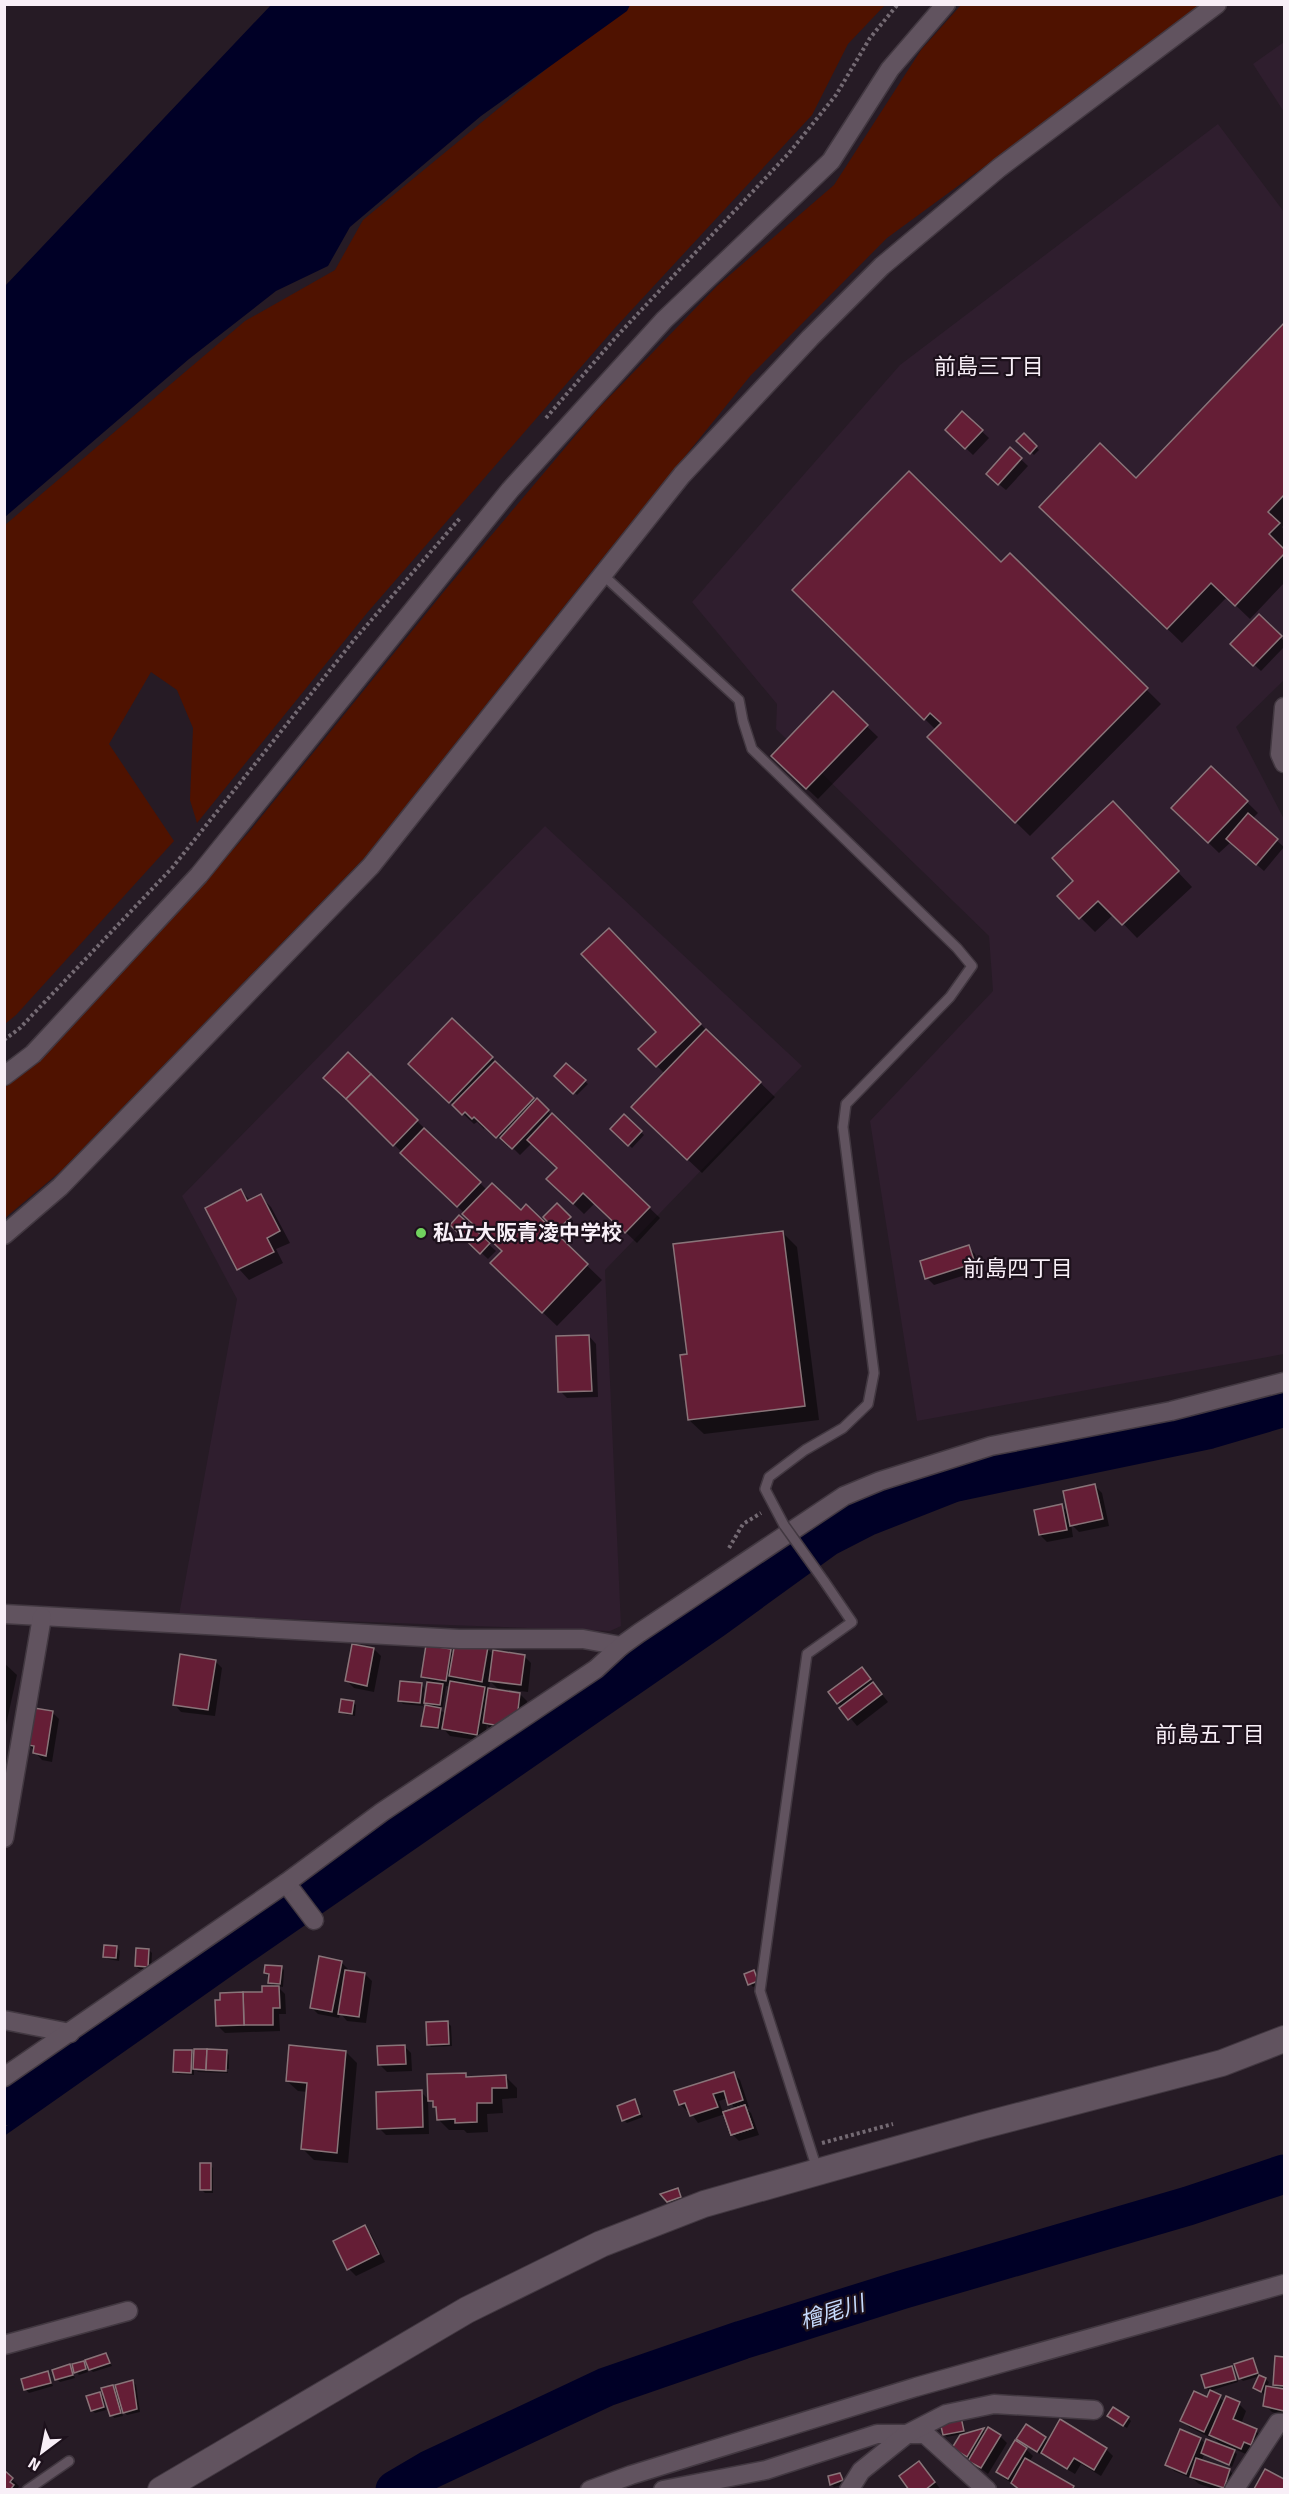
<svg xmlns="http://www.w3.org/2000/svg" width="1289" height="2494" viewBox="0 0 1289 2494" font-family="Signika,'Noto Sans JP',sans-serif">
	<rect width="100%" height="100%" fill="#261b25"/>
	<g fill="#2f1e2e">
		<polygon points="1284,42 1284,112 1253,64"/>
		<polygon points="1218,124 1284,212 1284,680 1236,727 1284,819 1284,1354 917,1421 870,1121 993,991 989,936 776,729 777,704 692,602 900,365"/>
		<polygon points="545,826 802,1066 605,1270 621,1626 610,1631 179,1615 237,1299 182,1196"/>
	</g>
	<g fill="#4f1200">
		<polygon points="624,5 885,5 848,44 812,115 614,329 367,613 197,823 190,800 193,728 177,690 151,672 109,744 174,841 16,1015 5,1024 5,525 245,321 335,270 363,220"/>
		<polygon points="961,5 1210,5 1156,41 887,238 751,375 592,571 366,856 61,1171 5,1218 5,1087 111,984 249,832 446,589 597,410 717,286 834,185 921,50"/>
	</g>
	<polygon fill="#000026" points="271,5 630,5 627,11 481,116 350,227 328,266 276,291 189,359 5,517 5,286"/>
	<g fill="#0007" fill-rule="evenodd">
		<polygon points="1284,326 1284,525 1282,527 1284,530 1284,547 1282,549 1284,551 1284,583 1250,619 1227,597 1182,643 1056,521 1136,480"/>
		<polygon points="962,413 989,438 973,455 947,430"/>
		<polygon points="1024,435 1039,450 1034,455 1019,441"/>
		<polygon points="1010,449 1028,466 1006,490 995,481"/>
		<polygon points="1010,555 1161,704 1030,836 930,737 936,730 794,590 1001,564"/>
		<polygon points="1259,616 1284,641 1284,647 1261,671 1232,644"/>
		<polygon points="833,694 878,737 818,799 773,756"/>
		<polygon points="1212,768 1258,813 1252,819 1284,847 1264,871 1231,842 1219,853 1173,808"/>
		<polygon points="1127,818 1192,887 1137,938 1114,914 1095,932 1059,896 1075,881"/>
		<polygon points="620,940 711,1035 775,1097 702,1173 648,1122 665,1074 640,1049 658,1032"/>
		<polygon points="492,1058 660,1218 637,1243 595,1203 584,1214 548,1179 559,1168 532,1143 520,1155 510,1145 508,1147 486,1126 484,1129 477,1122 474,1124 410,1064"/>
		<polygon points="567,1065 588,1084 577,1095 556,1076"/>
		<polygon points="326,1078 417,1121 487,1190 521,1212 526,1207 602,1280 557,1326 507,1278 504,1252"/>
		<polygon points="624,1116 644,1135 632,1148 612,1129"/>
		<polygon points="241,1191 251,1201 260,1196 271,1207 290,1243 276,1249 283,1263 249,1280 239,1269 207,1208"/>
		<polygon points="557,1205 573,1221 560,1232 545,1217"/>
		<polygon points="459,1217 496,1251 488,1259 452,1225"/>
		<polygon points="782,1232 797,1247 819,1420 704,1434 689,1420 689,1356"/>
		<polygon points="968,1247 975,1254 981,1270 934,1285 927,1278"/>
		<polygon points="589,1336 596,1344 598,1397 567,1398 560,1391"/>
		<polygon points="1095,1486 1102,1493 1109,1526 1079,1532 1071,1524 1073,1537 1047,1542 1040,1535 1062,1506 1069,1514"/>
		<polygon points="374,1649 381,1656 374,1692 354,1688 347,1681"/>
		<path d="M 487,1649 L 494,1655 L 524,1656 L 531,1663 L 528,1692 L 497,1688 L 490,1681 L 489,1689 L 520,1694 L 527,1701 L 525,1718 L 491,1730 L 487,1725 L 484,1741 L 450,1736 L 441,1726 L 441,1730 L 426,1728 L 423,1725 L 431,1708 L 426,1702 L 428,1682 L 423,1676 L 450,1650 L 454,1654 ZM 446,1686 L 451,1687 L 446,1715 L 438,1707 L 443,1707 Z"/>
		<polygon points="215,1661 222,1668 215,1716 181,1712 174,1704"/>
		<polygon points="4,1663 17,1675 4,1734"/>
		<polygon points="862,1669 888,1702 857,1726 838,1703"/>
		<polygon points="421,1684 424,1688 423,1706 403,1704 400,1701"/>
		<polygon points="353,1702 356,1705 355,1716 344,1714 341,1711"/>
		<polygon points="52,1712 59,1719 52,1762 42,1760 29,1745"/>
		<polygon points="117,1948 120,1951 119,1961 108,1959 105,1956"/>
		<polygon points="149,1950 152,1953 151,1970 139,1969 136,1966"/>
		<polygon points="341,1962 348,1969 347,1972 365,1974 372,1981 366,2023 347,2021 340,2013 339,2018 318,2014 311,2007"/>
		<polygon points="281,1967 284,1970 283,1987 277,1986 285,1994 286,2014 279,2014 280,2031 225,2033 218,2026 274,1987 266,1973"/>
		<polygon points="754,1972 760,1984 753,1987 750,1984"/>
		<polygon points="448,2023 451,2026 452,2046 431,2047 428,2044"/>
		<polygon points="404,2046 411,2053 412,2071 387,2072 380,2065"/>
		<polygon points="191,2052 195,2056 226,2052 229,2055 229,2069 196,2068 196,2070 194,2068 194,2075 178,2074 174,2071"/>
		<polygon points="346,2052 357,2063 348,2163 314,2160 303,2149 308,2092 298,2091 287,2081"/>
		<polygon points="197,2071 228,2072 228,2073 198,2072"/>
		<path d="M 733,2073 L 740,2080 L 749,2107 L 746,2108 L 751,2113 L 759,2135 L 739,2141 L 732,2134 L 725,2114 L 698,2123 L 689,2110 L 687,2111 L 680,2104 ZM 728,2098 L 735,2109 L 723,2113 L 719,2101 Z"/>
		<polygon points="466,2075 470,2079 506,2077 517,2088 517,2098 502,2099 503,2113 487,2114 488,2132 467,2133 464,2130 449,2130 438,2119 438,2109 430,2100"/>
		<polygon points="421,2092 428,2099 429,2134 386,2135 379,2128"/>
		<polygon points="635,2101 643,2117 627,2123 623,2120"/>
		<polygon points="210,2165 213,2168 213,2193 205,2193 201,2189"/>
		<polygon points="677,2190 683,2200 672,2204 663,2195"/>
		<polygon points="364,2227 371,2234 385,2262 356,2276 349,2269"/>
		<polygon points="106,2355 112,2366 93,2372 90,2369"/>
		<polygon points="1277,2358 1284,2359 1284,2415 1272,2412 1265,2405 1281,2390 1275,2384"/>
		<polygon points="1253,2360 1260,2376 1243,2381 1240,2378"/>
		<polygon points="83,2362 88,2372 79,2375 76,2372"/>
		<polygon points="69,2366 75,2378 60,2382 57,2379"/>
		<polygon points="1232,2368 1238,2382 1209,2391 1206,2387"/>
		<polygon points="47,2373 53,2386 29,2393 26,2390 23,2380"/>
		<polygon points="1265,2379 1269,2382 1264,2394 1255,2388"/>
		<polygon points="133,2382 136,2385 140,2412 127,2415 121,2409 123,2416 114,2418 107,2402 104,2403 106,2410 95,2413 92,2410 99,2393 107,2401 113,2387 119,2393"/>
		<polygon points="1211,2392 1225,2402 1227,2398 1239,2404 1246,2411 1241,2424 1256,2431 1263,2438 1248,2455 1230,2447 1237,2454 1232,2467 1204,2454 1202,2460 1229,2470 1236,2477 1232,2490 1217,2490 1199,2484 1193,2479 1174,2471 1167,2464 1181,2431 1201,2439 1206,2445 1223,2447 1212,2436 1211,2438 1189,2427 1182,2420 1208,2399"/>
		<polygon points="1128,2418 1131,2421 1127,2428 1112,2419"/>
		<polygon points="960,2419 963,2422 966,2435 983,2430 987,2433 1000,2436 1007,2443 988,2474 954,2448 962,2434 947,2437 944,2434"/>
		<polygon points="1045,2438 1049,2442 1106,2449 1113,2456 1101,2476 1081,2464 1075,2474 1050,2459 1042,2451 1040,2454 1021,2442"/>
		<polygon points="1026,2449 1033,2456 1029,2462 1075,2490 1024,2490 1005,2479 998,2472"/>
		<polygon points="926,2470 941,2490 910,2490"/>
		<polygon points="4,2472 19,2486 17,2490 4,2490"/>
		<polygon points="840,2474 845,2484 834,2487 831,2484"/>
	</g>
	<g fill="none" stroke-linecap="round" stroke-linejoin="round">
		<polyline stroke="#000026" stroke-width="7" points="4,2132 237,1968 723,1632 835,1551 874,1531 958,1498 1213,1445 1284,1424"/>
		<g stroke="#000026" stroke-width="39">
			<polyline points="4,2106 619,1678 796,1558 832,1530 870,1510 914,1493 985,1474 1200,1429 1284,1406"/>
			<polyline points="395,2490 429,2470 606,2387 742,2340 901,2290 1188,2206 1284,2174"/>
		</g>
	</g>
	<g fill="#651e36" stroke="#897479" stroke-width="1.5">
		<polygon points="1284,323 1284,495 1268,512 1280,523 1269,534 1284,549 1284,554 1235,606 1211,583 1167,629 1039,507 1100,443 1136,478"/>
		<polygon points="962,411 983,430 965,449 945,430"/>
		<polygon points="1024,433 1037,446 1030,454 1016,441"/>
		<polygon points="1010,447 1022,458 998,485 986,474"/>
		<polygon points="909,471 1001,562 1010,553 1148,688 1015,823 927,737 941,723 930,713 924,720 792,590"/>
		<polygon points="1259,614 1282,636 1253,666 1230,644"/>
		<polygon points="833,691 868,725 806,789 771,756"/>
		<polygon points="1211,766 1248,801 1208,843 1171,808"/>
		<polygon points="1113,801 1179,871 1122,925 1098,901 1079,919 1057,896 1073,881 1052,858"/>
		<polygon points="1248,813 1278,839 1256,865 1226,839"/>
		<polygon points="609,928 701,1024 656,1067 638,1049 656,1032 581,954"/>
		<polygon points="452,1018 493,1057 449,1103 408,1064"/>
		<polygon points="706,1029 761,1082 687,1160 631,1107"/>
		<polygon points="348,1052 371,1074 346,1099 323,1078"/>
		<polygon points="495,1061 534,1098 496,1138 474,1117 472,1119 465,1112 462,1115 452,1105"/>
		<polygon points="566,1063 586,1080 573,1094 554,1076"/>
		<polygon points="371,1074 418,1120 393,1146 346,1099"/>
		<polygon points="537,1098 549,1110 512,1149 500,1138"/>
		<polygon points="552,1113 650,1207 625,1233 583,1193 573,1204 546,1179 557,1168 527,1140"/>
		<polygon points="624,1114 642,1131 628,1146 610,1129"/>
		<polygon points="424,1128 481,1182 457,1207 400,1153"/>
		<polygon points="492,1183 521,1210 526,1204 588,1264 542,1313 490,1263 502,1251 462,1214"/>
		<polygon points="241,1189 247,1201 261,1194 280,1231 267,1238 274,1252 237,1270 205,1208"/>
		<polygon points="557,1203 571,1217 556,1231 543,1217"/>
		<polygon points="459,1215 490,1243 480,1254 450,1225"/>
		<polygon points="783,1231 805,1406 688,1420 680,1355 687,1354 673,1244"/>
		<polygon points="969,1245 975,1263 925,1279 920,1261"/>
		<polygon points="589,1335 592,1391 558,1392 556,1336"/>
		<polygon points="1095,1484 1103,1519 1070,1526 1063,1491"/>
		<polygon points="1062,1504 1067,1530 1039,1535 1034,1510"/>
		<polygon points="455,1642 488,1647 482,1682 449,1676"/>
		<polygon points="352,1644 374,1648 367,1686 345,1681"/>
		<polygon points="426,1645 451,1649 446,1681 421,1677"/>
		<polygon points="493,1650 525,1655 521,1685 489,1681"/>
		<polygon points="180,1654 216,1660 208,1710 173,1705"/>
		<polygon points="862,1667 871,1679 837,1704 828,1692"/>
		<polygon points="400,1681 422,1683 420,1703 398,1701"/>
		<polygon points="450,1681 485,1687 477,1735 442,1729"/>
		<polygon points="427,1682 443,1684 440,1705 424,1703"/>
		<polygon points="873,1682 882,1694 848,1720 839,1708"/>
		<polygon points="488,1688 520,1693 518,1710 500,1726 483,1723"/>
		<polygon points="341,1699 354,1701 352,1714 339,1712"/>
		<polygon points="425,1705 441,1708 438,1728 421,1726"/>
		<polygon points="34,1708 53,1711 46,1756 33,1753 34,1746 28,1745"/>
		<polygon points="104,1945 117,1946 116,1958 103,1957"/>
		<polygon points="136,1948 149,1949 148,1967 135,1966"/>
		<polygon points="319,1956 342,1961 332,2012 310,2008"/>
		<polygon points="265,1965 282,1966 280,1984 268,1983 269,1974 264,1973"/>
		<polygon points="345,1970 365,1973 359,2017 338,2014"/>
		<polygon points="754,1970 758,1981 748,1985 744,1974"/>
		<polygon points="262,1986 279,1986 280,2008 273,2008 273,2025 244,2025 243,1992 262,1992"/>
		<polygon points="243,1992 244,2025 216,2026 215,2000 220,2000 220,1993"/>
		<polygon points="448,2021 449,2044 427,2045 426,2022"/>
		<polygon points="289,2045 346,2051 337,2153 301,2149 307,2083 286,2081"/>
		<polygon points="405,2045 406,2064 378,2065 377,2046"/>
		<polygon points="194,2049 207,2049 206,2070 193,2069"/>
		<polygon points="207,2049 227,2050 226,2071 206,2070"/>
		<polygon points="174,2050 192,2050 191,2073 173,2072"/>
		<polygon points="734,2072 743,2100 728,2105 724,2091 713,2094 718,2107 690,2116 685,2103 679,2105 674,2091"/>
		<polygon points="466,2073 466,2077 506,2075 507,2088 492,2088 492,2103 477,2103 477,2122 455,2123 455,2119 437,2120 436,2107 433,2107 433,2101 428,2101 427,2074"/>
		<polygon points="422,2090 423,2127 377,2129 376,2092"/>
		<polygon points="635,2099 640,2114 622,2121 617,2106"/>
		<polygon points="745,2105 753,2128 731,2135 723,2112"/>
		<polygon points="745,2105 753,2128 731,2135 723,2112"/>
		<rect x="200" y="2163" width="11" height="27"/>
		<polygon points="678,2188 681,2197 667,2202 660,2194"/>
		<polygon points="365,2225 379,2254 347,2270 333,2241"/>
		<polygon points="106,2353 110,2363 89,2370 85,2360"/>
		<polygon points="1275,2356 1284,2357 1284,2386 1273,2385"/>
		<polygon points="1253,2358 1258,2373 1239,2379 1234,2364"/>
		<polygon points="84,2361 86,2369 74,2373 72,2364"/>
		<polygon points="70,2364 73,2375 55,2380 52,2370"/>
		<polygon points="1232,2366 1236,2380 1205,2388 1201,2375"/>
		<polygon points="48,2371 51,2383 24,2390 21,2379"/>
		<polygon points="1259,2375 1266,2378 1261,2392 1253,2388"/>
		<polygon points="133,2380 137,2409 123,2413 115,2385"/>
		<polygon points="113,2385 121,2413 110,2416 101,2388"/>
		<polygon points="1266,2386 1284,2389 1284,2411 1263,2406"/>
		<polygon points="1210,2390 1221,2395 1204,2432 1180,2421 1194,2391 1207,2397"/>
		<polygon points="100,2392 104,2407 91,2411 86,2396"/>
		<polygon points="1226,2396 1240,2402 1233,2419 1257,2429 1251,2445 1244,2442 1241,2449 1209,2435"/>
		<polygon points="1113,2407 1129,2417 1123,2426 1107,2416"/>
		<polygon points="961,2417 964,2431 943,2435 940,2422"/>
		<polygon points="1060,2419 1107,2448 1094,2470 1074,2458 1067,2469 1041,2453"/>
		<polygon points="1026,2424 1046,2437 1037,2452 1016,2439"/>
		<polygon points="988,2427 1001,2435 981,2468 968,2461"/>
		<polygon points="984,2428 967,2457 952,2448 960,2435"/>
		<polygon points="1180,2429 1201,2438 1186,2474 1165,2465"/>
		<polygon points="1206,2439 1235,2450 1229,2465 1201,2453"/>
		<polygon points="1015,2440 1027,2448 1008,2479 996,2472"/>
		<polygon points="1025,2458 1074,2486 1072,2490 1020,2490 1011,2483"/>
		<polygon points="1196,2458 1230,2469 1224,2488 1190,2477"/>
		<polygon points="919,2461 935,2482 925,2490 909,2490 899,2476"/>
		<polygon points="1265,2469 1284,2479 1284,2490 1254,2489"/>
		<polygon points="4,2470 13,2478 10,2482 14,2485 10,2490 4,2490"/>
		<polygon points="840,2473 843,2480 830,2485 828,2476"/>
	</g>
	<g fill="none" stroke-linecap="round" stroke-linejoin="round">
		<g stroke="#423841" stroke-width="12">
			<g id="lane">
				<polyline points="603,575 739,700 743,721 752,749 957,948 972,966 950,997 846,1104 843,1127 874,1373 868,1404 843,1428 805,1450 769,1477 765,1489 784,1525"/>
				<polyline points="817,2169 760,1991 807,1654 852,1622 824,1581"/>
				<polyline points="27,2490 69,2461"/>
			</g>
		</g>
		<g stroke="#423841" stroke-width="21">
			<g id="street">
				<polyline points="1284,707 1280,754 1284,763"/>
				<polyline points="4,1076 33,1054 199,875 510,490 664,320 831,161 890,69 946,4"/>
				<polyline points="4,1235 60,1187 371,866 682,475 810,338 882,266 999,168 1217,4"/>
				<polyline points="4,1614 459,1639 583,1639 621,1646"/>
				<polyline points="4,1838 42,1617"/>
				<polyline points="286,1883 314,1920"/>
				<polyline points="4,2020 70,2033"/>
				<polyline points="4,2077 286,1883 382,1812 596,1669 621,1646 639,1633 844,1496 880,1481 991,1446 1171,1411 1284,1382"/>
				<polyline points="4,2345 128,2311"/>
				<polyline points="590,2490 631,2475 916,2387 1284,2284"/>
				<polyline points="663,2490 766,2470 877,2434 925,2434 987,2490"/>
				<polyline points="849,2490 861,2471 907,2434 946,2414 994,2404 1094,2410"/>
				<polyline points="1234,2490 1278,2423 1284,2423"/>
			</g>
		</g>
		<g stroke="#423841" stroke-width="28">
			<polyline id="secondary" points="161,2490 467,2310 601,2244 704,2204 977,2127 1222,2063 1284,2039"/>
		</g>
		<g stroke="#746a73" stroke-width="4" stroke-dasharray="3 3" stroke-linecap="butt">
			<polyline points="546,418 616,337 789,153 836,95 870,38 898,4"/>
			<polyline points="4,1040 20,1028 172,868 354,640 461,517"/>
			<polyline points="729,1548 743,1524 761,1513"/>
			<polyline points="822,2143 893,2124"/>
		</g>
		<use href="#lane" stroke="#61535f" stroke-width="9"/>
		<use href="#street" stroke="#61535f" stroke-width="18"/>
		<use href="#secondary" stroke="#61535f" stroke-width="26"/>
		<g stroke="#423841" stroke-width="12" stroke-linecap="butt">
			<polyline id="lane-bridge" points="784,1525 824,1581"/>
		</g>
		<use href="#lane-bridge" stroke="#61535f" stroke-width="9"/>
	</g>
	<circle fill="#71d25e" stroke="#1d111c" stroke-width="2" cx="421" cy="1233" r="6"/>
	<g text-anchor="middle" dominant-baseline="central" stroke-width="4.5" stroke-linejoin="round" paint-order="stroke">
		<g font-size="21" font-weight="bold" fill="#f8eff7" stroke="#1d111c" text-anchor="start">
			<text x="433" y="1233">私立大阪青凌中学校</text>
		</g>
		<g font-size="22" fill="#f8eff7" stroke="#1d111c">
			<text x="989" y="366">前島三丁目</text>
			<text x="1018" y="1268">前島四丁目</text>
			<text x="1210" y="1734">前島五丁目</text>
		</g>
		<g font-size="22" font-style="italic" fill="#c6dbfe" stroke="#1d111c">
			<text transform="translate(832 2312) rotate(-17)">檜尾川</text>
		</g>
	</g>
	<rect width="1289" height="2494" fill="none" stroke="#f8eff7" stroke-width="12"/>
	<g transform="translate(42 2452) rotate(212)" stroke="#1d111c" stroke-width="4.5" paint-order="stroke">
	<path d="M0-4.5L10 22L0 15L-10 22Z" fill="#f8eff7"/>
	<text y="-9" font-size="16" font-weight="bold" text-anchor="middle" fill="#f8eff7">N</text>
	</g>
</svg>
